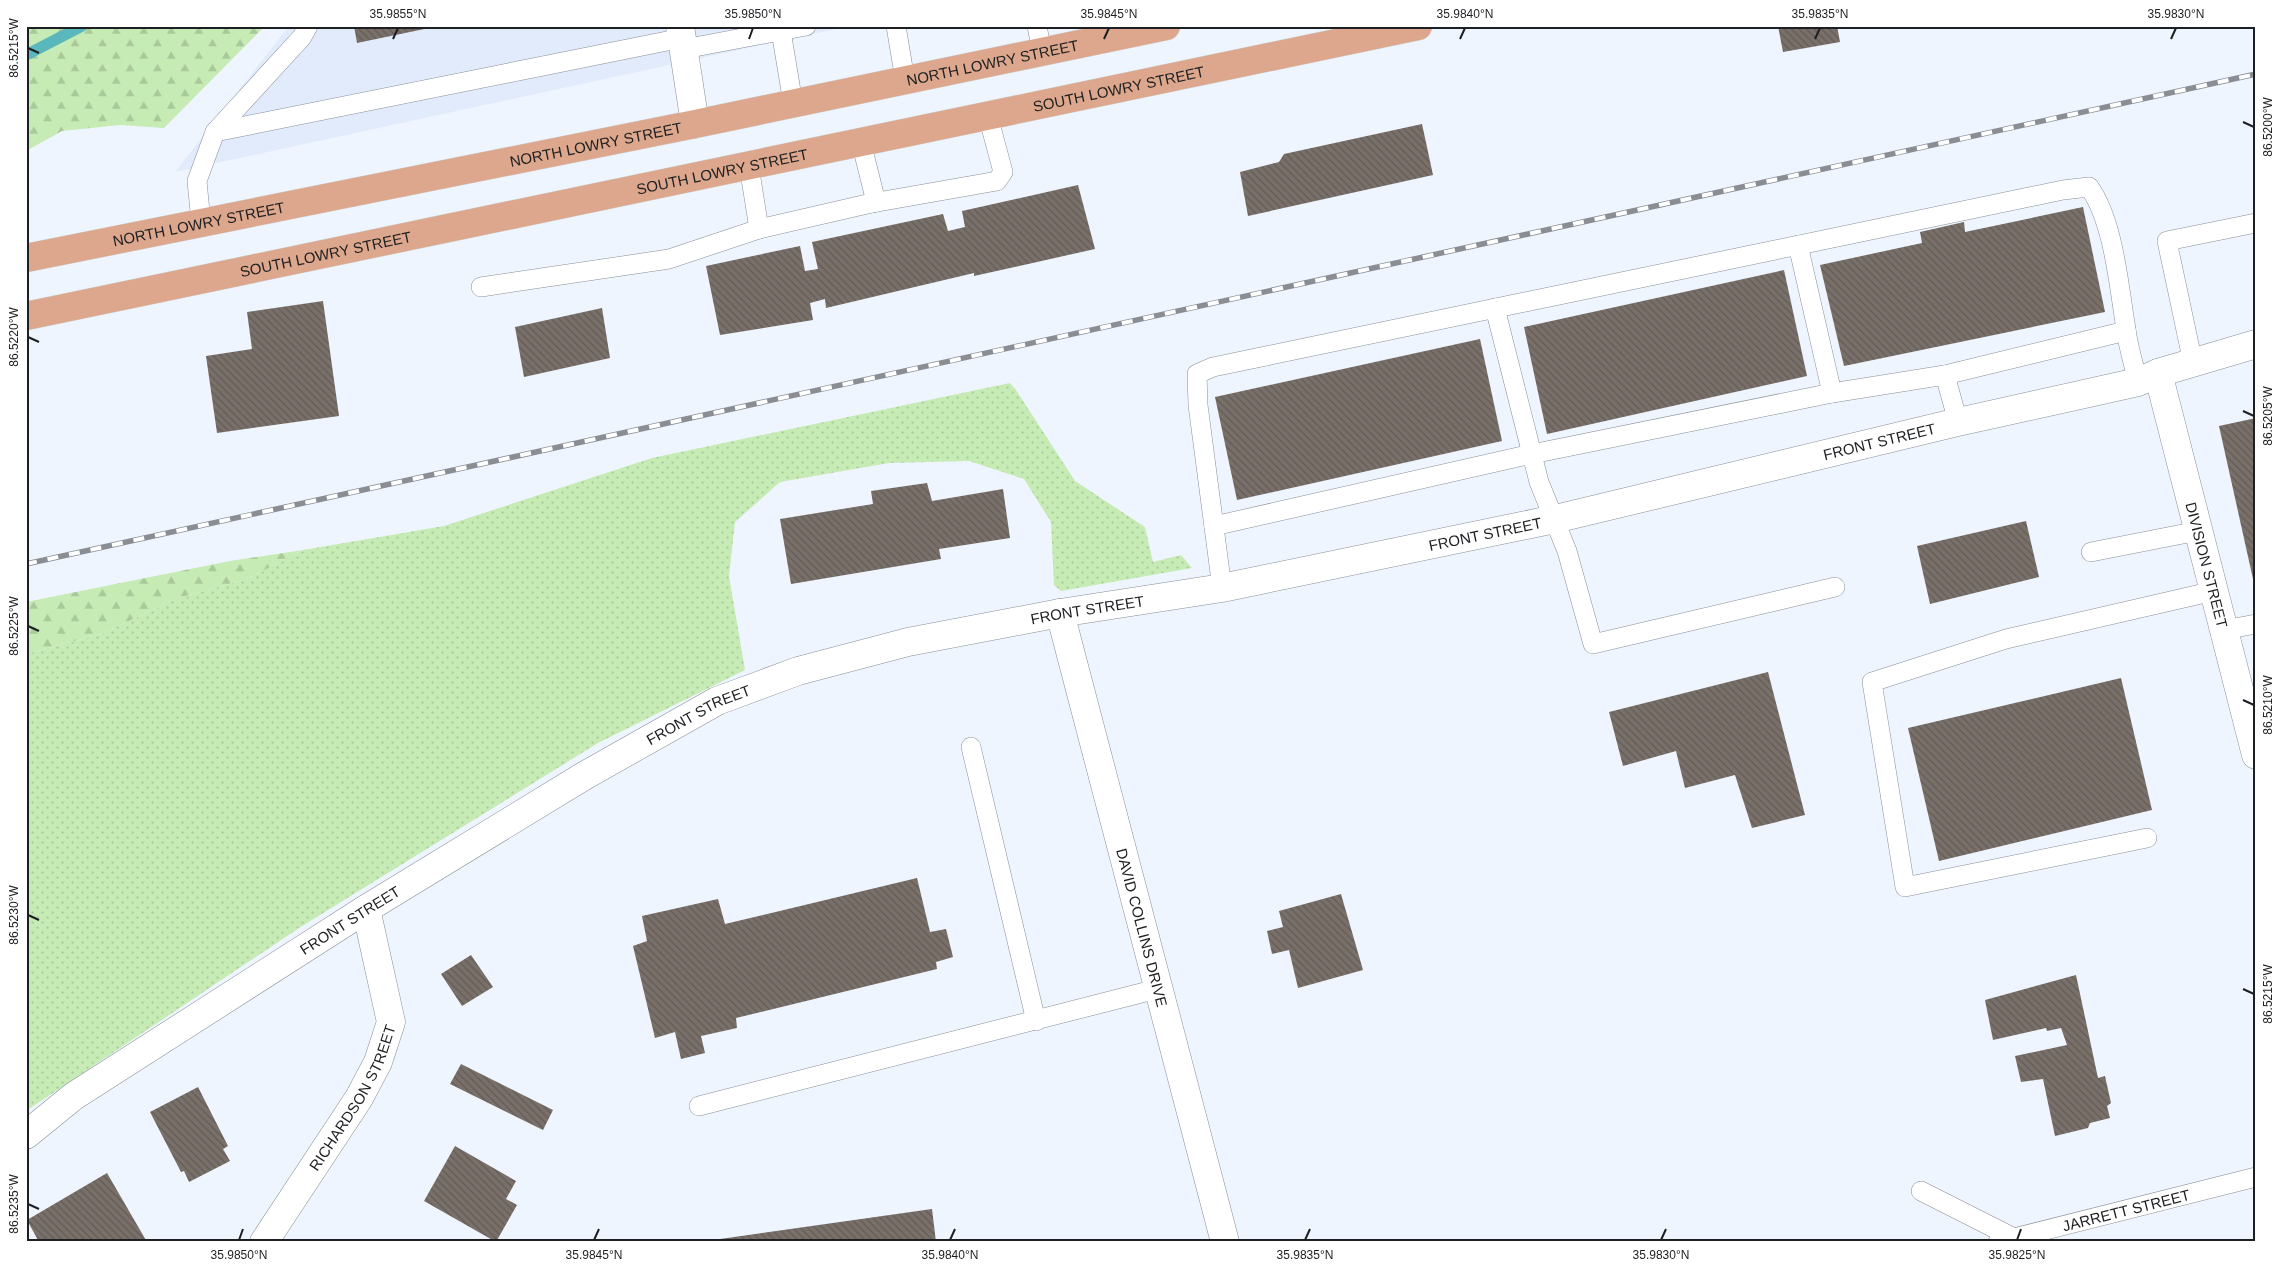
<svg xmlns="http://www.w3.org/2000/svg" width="2282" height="1268" viewBox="0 0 2282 1268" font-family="Helvetica,sans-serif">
	<defs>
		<pattern id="grass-dots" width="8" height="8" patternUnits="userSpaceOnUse" patternTransform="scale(1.25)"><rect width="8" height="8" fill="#c6ebb4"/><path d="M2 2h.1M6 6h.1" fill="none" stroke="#aac99a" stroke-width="1.8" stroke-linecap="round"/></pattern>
		<pattern id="forest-firs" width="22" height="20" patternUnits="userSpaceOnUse" patternTransform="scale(1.25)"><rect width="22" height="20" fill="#c6ebb4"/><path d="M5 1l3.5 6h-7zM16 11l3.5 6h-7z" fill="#aac99a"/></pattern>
		<pattern id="building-back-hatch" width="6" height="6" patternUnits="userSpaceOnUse" patternTransform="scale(1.25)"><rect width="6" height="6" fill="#79706a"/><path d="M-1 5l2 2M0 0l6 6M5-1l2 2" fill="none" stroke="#635b57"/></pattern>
	</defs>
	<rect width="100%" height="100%" fill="#eff5fe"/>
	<polygon fill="#e2ebfc" points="289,26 850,26 175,172"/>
	<polygon fill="url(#grass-dots)" points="1010,383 1016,390 1075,481 1145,527 1153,562 1181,555 1192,568 1061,591 1054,585 1051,522 1024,479 969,461 889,463 780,482 735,522 729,576 745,670 598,743 299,928 26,1111 26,654 101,634 178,598 247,579 303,550 444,526 652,458"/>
	<g fill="url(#forest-firs)">
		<polygon points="26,26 265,26 164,128 120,125 62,131 26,151"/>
		<polygon points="303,550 247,579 178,598 101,634 26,654 26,602 230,561"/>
	</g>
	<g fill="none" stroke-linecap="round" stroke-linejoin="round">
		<polyline stroke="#5ab7bc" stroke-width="11" points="26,55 82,26"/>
	</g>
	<g fill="url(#building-back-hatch)">
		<polygon points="354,26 434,26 434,27 357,43"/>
		<polygon points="1778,26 1837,26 1840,42 1783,52"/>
		<polygon points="1422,124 1433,175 1248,216 1240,172 1279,162 1284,154"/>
		<polygon points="1078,185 1095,249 974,276 974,273 826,308 825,299 810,303 813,320 720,335 706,266 800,246 805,271 818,269 812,242 943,214 948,231 965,227 962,211"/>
		<polygon points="2083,207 2105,312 1844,366 1820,265 1922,243 1920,232 1964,222 1965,232"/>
		<polygon points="1784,270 1807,376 1547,434 1524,327"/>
		<polygon points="323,301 339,416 217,433 206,356 252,349 247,312"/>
		<polygon points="602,308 610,358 524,377 515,327"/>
		<polygon points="1480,339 1502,441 1237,500 1215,397"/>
		<polygon points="2256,418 2256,588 2255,588 2219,426"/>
		<polygon points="927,483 932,501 1003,489 1010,538 939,549 941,559 791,584 780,519 873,504 871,491"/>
		<polygon points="2026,521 2039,577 1930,604 1917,546"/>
		<polygon points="1768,672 1805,815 1752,828 1735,775 1685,788 1676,751 1623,766 1609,712"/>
		<polygon points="2121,678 2152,810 1939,861 1908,728"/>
		<polygon points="917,878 930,932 946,929 953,957 936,962 937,969 736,1018 737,1028 701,1036 705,1053 681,1059 675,1032 655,1038 633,946 647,941 642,916 718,899 725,924"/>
		<polygon points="1341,894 1363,970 1298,988 1289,950 1272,954 1267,931 1283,927 1279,911"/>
		<polygon points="471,955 493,987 462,1006 441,974"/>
		<polygon points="2076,975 2098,1078 2105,1076 2111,1103 2107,1106 2110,1118 2090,1123 2088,1128 2055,1136 2043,1079 2021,1082 2015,1056 2067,1045 2061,1028 2047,1031 2046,1028 1993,1040 1985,1000"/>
		<polygon points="461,1064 553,1110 543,1130 450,1084"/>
		<polygon points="198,1087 228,1146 223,1149 230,1161 189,1182 184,1171 181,1172 150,1112"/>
		<polygon points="455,1146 516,1181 506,1199 517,1205 496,1242 424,1201"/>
		<polygon points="107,1173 147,1242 39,1242 27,1220"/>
		<polygon points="932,1209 936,1242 707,1242 706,1241"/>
	</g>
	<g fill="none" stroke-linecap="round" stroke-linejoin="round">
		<g stroke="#898e97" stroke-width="20">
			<g id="service">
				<polyline points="896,26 905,80"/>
				<polyline points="1037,26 1042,52"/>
				<polyline points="781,31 793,103"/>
				<polyline points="684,49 806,26"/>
				<polyline points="215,132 682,38"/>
				<polyline points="872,203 997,181 1003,172 988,116"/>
				<polyline points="201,222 197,181 215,132 302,37 308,26"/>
				<polyline points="759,229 876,202 861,142"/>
				<polyline points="1798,245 1832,393 1945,375"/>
				<polyline points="481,287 669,259 759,229 749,166"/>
				<polyline points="1495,308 1539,482 1567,551 1593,644 1835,587"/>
				<polyline points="2193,363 2167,241 2256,223"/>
				<polyline points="1958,422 1945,375 2126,331"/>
				<polyline points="1214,526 1532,454 1832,393"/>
				<polyline points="2091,552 2198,531"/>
				<path d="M 1222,588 L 1198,405 L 1197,374 L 1213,367 L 2063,190 L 2089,187 C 2114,221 2119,288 2126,329 C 2128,347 2134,365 2138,382"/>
				<polyline points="2224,630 2256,624"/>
				<polyline points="971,747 1036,1021"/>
				<polyline points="2147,838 1905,887 1872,682 2006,639 2214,591"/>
				<polyline points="699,1106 1157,989"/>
				<polyline points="1921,1191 2012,1237"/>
				<path id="s1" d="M 1998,1242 L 2256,1177"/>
			</g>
		</g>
		<g stroke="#898e97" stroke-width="29">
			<g id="minor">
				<polyline points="680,26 695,124"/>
				<path id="s2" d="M 2158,373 L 2256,755"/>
				<path id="s3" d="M 1060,613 L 1225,1242"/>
				<path id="s4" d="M 264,1242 L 359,1098 L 378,1062 L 391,1022 L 366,909"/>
			</g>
		</g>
		<g stroke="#898e97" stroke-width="29">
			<g id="tertiary">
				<path id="s5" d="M 26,1135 L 74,1096 L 366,909 L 584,776 L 717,701 L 798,671 L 908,642 L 1060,613 L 1222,588 L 1555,519 L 1958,422 L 2138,382 L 2158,373 L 2256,344"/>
			</g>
		</g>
		<g stroke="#d2d2d3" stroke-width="29">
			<g id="primary">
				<path id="s6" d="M 26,258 L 695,124 L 1166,26"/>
				<path id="s7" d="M 26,316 L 1418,26"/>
			</g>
		</g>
		<use href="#service" stroke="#fff" stroke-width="19"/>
		<use href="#minor" stroke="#fff" stroke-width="28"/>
		<use href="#tertiary" stroke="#fff" stroke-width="28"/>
		<use href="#primary" stroke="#dca78c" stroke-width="28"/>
		<g stroke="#8a8e94" stroke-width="5.5">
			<polyline id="rail" points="26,564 2256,74"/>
		</g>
		<use href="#rail" stroke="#fff" stroke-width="4" stroke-dasharray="11" stroke-linecap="butt"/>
	</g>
	<path fill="none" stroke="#1d1f22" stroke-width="2" d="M 393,39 L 398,28M 749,39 L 753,28M 1104,39 L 1109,28M 1460,39 L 1465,28M 1815,39 L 1820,28M 2171,39 L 2176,28M 28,48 L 39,53M 2243,122 L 2254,127M 28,337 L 39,342M 2243,411 L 2254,416M 28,626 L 39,631M 2243,700 L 2254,705M 28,915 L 39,920M 2243,989 L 2254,994M 28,1204 L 39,1209M 239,1240 L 243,1229M 594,1240 L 599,1229M 950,1240 L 955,1229M 1305,1240 L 1310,1229M 1661,1240 L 1666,1229M 2017,1240 L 2021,1229"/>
	<g text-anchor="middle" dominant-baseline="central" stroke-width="5" stroke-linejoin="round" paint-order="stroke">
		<g font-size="15" fill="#1d1f22" stroke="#fff">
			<text stroke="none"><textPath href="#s6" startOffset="986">NORTH LOWRY STREET</textPath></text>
			<text stroke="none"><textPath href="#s7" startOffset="1116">SOUTH LOWRY STREET</textPath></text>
			<text stroke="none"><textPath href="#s6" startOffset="581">NORTH LOWRY STREET</textPath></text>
			<text stroke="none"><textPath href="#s7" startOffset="711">SOUTH LOWRY STREET</textPath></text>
			<text stroke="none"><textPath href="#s6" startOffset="176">NORTH LOWRY STREET</textPath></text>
			<text stroke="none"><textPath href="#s7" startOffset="306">SOUTH LOWRY STREET</textPath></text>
			<text stroke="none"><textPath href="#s5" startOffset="2009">FRONT STREET</textPath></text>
			<text stroke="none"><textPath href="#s5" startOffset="1604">FRONT STREET</textPath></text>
			<text stroke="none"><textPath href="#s2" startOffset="198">DIVISION STREET</textPath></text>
			<text stroke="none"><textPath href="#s5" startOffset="1199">FRONT STREET</textPath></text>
			<text stroke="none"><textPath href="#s5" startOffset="794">FRONT STREET</textPath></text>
			<text stroke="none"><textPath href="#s5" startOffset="389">FRONT STREET</textPath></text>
			<text stroke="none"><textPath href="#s3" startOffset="325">DAVID COLLINS DRIVE</textPath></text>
			<text stroke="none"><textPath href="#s4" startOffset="170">RICHARDSON STREET</textPath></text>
			<text stroke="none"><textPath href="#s1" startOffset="132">JARRETT STREET</textPath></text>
		</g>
	</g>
	<rect width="2282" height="1268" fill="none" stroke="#ffffff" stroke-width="55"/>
	<rect x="28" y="28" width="2226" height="1212" fill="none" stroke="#1d1f22" stroke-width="2"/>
	<g font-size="12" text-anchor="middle" fill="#1d1f22">
		<text x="398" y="18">35.9855°N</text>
		<text x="753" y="18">35.9850°N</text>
		<text x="1109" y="18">35.9845°N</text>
		<text x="1465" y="18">35.9840°N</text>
		<text x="1820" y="18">35.9835°N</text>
		<text x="2176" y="18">35.9830°N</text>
		<text transform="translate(14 48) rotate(-90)" y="4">86.5215°W</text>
		<text transform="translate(2268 127) rotate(-90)" y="4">86.5200°W</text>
		<text transform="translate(14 337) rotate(-90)" y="4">86.5220°W</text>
		<text transform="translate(2268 416) rotate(-90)" y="4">86.5205°W</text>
		<text transform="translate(14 626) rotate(-90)" y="4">86.5225°W</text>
		<text transform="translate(2268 705) rotate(-90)" y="4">86.5210°W</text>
		<text transform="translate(14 915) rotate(-90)" y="4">86.5230°W</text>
		<text transform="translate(2268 994) rotate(-90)" y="4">86.5215°W</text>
		<text transform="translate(14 1204) rotate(-90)" y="4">86.5235°W</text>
		<text x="239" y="1259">35.9850°N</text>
		<text x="594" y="1259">35.9845°N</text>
		<text x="950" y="1259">35.9840°N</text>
		<text x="1305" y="1259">35.9835°N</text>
		<text x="1661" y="1259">35.9830°N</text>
		<text x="2017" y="1259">35.9825°N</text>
	</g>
</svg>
